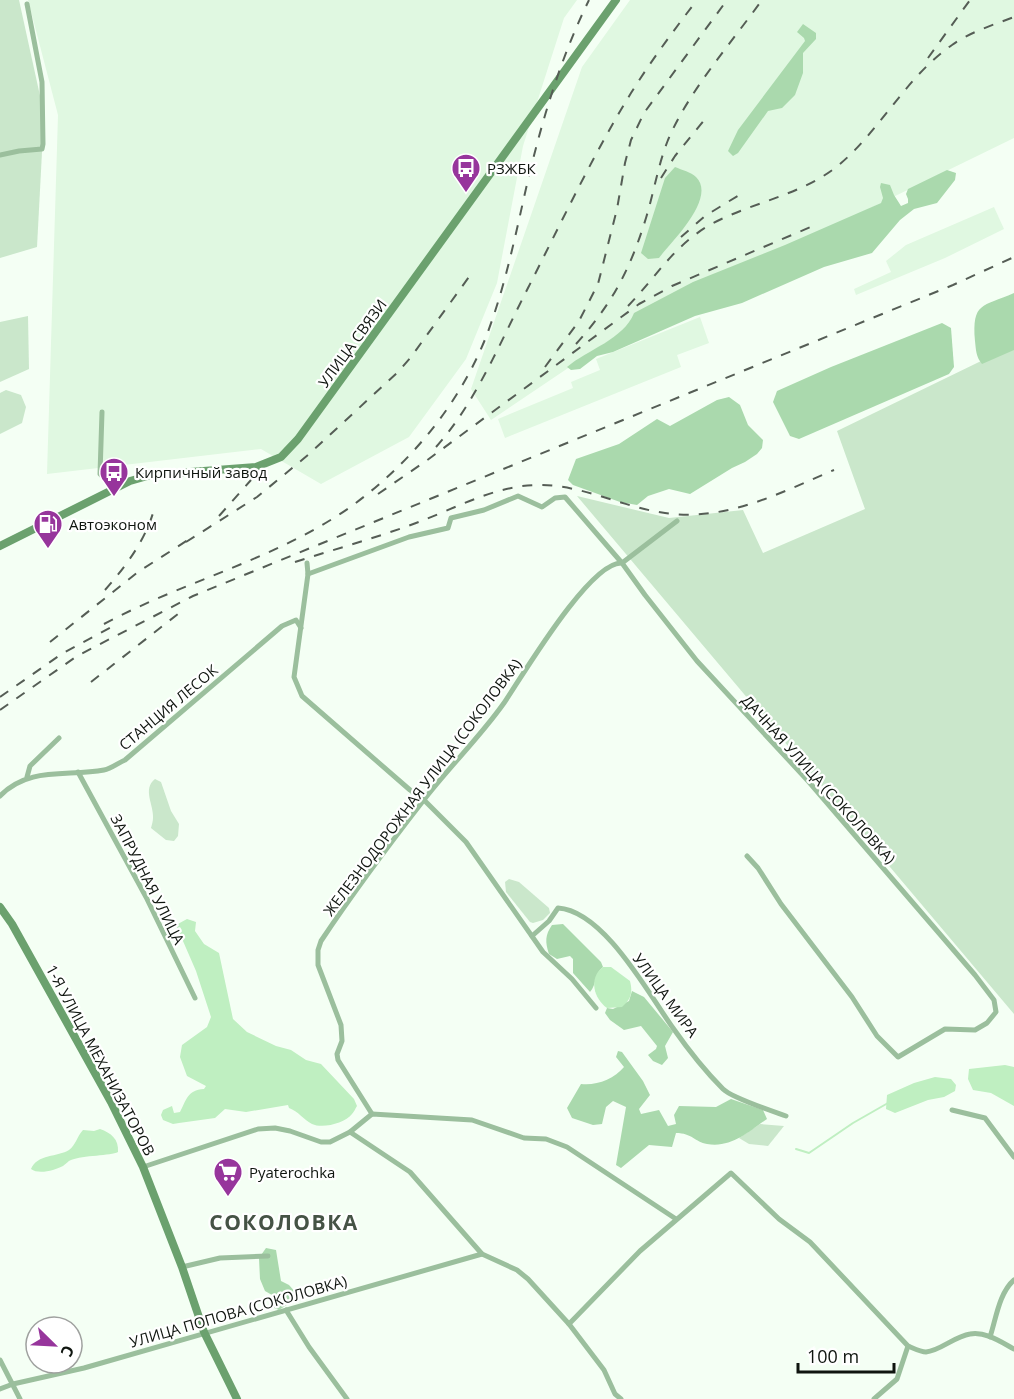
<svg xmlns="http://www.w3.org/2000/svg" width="1014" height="1399" viewBox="0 0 1014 1399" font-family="'Open Sans',sans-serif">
	<rect width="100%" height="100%" fill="#f4fff4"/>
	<g fill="#e0f8e1">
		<polygon points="28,0 577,0 564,18 523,146 497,283 466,359 409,437 321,484 261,449 47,474 58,115"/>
		<polygon points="630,0 1014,0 1014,138 635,323 491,420 471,389 582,67"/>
		<polygon points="994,207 1004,229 945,258 856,295 854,289 891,272 886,261 906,245"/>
		<polygon points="700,317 709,343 677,355 681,367 505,438 498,419 573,388 571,382 600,370 596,359"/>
	</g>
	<g fill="#cae7cb">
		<polygon points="0,0 19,0 44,114 37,247 0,258"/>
		<polygon points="28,316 29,369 0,382 0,322"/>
		<polygon points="1014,345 1014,1014 577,496 669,518 743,510 763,553 865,509 837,431"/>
		<polygon points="6,390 21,395 26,407 22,423 0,434 0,393"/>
		<path d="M 155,779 L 161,782 L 171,811 L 179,824 L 178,836 L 174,841 L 166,840 L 151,828 C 152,824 153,821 153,818 C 154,805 142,789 155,779 Z"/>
		<polygon points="509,879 519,882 549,908 550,913 543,920 533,923 530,922 506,892 505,882"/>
		<polygon points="760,1124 784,1126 768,1146 749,1144 739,1138"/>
	</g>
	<g fill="#aad9ad">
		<polygon points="803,24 816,33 816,39 803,53 803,73 795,95 782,108 768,111 738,153 733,156 728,151 738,130 805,41 804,38 797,32"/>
		<path d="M 675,167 C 682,170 691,172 696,177 C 717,198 672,241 659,258 L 648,259 L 641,253 L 665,178 Z"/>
		<path d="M 947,170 L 956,173 L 955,180 L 937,203 L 914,209 L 900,220 L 872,253 L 824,267 L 742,303 L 695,316 L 613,352 L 597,356 L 580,369 L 571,370 L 567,367 C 587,350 624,339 634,313 L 693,282 L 785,245 L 881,203 L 883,198 L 880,187 L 881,183 L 890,185 L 894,195 L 901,206 L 908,203 L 908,199 L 906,194 L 908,189 Z"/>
		<path d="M 1014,293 L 1014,350 L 982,364 C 976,357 976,350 975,341 C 972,302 982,307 1014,293 Z"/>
		<polygon points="942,323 951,328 954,367 949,374 799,439 790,436 773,402 777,391 831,367"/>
		<polygon points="729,397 740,405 748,425 763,440 762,448 757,454 745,462 732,468 690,494 669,489 648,496 637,505 620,502 573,485 568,480 576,459 619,444 657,419 670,426 717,400"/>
		<path d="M 563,924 L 601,962 L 603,967 C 594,974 597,984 590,992 L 573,973 L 573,959 L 570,956 L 557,959 L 549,954 C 545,942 545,935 552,925 Z"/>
		<polygon points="632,991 644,997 673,1032 665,1046 668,1058 662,1065 653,1061 648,1055 656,1049 657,1046 641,1026 624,1030 610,1020 605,1013 607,1008 613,1009 629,1001"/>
		<path d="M 618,1051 L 622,1052 L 643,1081 L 650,1095 L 639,1109 L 641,1114 L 659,1110 L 668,1126 L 676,1124 L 674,1115 L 679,1106 L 716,1107 L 731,1099 L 763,1110 L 767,1119 C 748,1132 732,1148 707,1144 C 695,1142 692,1133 676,1133 L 672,1147 L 649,1145 L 621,1168 L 616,1165 L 626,1107 L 613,1101 L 606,1107 L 602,1124 L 593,1125 L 572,1118 L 567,1108 L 581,1084 C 596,1086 614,1079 624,1067 L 616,1057 Z"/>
		<polygon points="266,1248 276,1250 281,1281 289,1285 296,1293 291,1302 279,1310 274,1308 272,1295 265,1291 260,1279 259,1258"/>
	</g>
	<g fill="#bfefc1">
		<path d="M 187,919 L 196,922 L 195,931 L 204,944 L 219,953 L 233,1019 L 247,1032 L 276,1046 L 291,1050 L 306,1060 L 321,1064 L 354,1099 L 357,1106 C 355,1109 354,1112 352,1114 C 345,1123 323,1129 312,1124 C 304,1120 298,1111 289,1108 L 288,1105 L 246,1112 L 225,1109 L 215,1118 L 179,1123 L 173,1124 L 163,1120 L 161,1115 L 163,1110 L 172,1106 L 174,1113 L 180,1112 C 186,1101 187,1090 204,1089 L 206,1086 L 187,1076 L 180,1057 L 182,1045 L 207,1027 L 211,1017 L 196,971 L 176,925 Z"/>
		<path d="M 603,967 L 611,967 L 630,981 C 633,993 631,999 622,1007 L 607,1008 C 594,999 588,978 603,967 Z"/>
		<polygon points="1005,1065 1014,1067 1014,1106 991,1093 973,1090 968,1079 969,1069"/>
		<polygon points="935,1077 951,1079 956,1085 955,1091 944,1097 928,1100 895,1113 886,1109 887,1095 914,1083"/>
		<path d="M 100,1129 C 111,1133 119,1139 118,1152 C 111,1156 83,1155 71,1160 C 68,1161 66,1164 63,1166 C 55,1170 39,1175 31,1169 C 37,1154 58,1157 69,1150 C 76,1145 77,1136 83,1130 L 94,1131 Z"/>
	</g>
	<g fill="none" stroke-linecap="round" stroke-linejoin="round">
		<polyline stroke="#bfefc1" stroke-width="2" points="796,1149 809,1153 853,1123 888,1103"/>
		<g stroke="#9bbf9d" stroke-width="5">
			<polyline points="0,155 19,151 42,149 43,144 42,82 27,4"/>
			<polyline points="102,412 100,474 108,482 119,486"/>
			<polyline points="307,563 308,574 294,677 302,696 410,790 424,800 466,842 543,952 572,979 596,1008"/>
			<polyline points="308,574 409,537 448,528 451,518 484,510 518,496 542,507 555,498 565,497 622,563 645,595 697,661 809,782 975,975 994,1000 996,1012 987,1023 975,1030 945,1029 898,1057 877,1036 852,997 781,904 758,868 747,856"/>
			<polyline points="78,772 146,897 195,998"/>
			<polyline points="27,777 30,766 59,738"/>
			<path d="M 0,796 C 29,766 67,777 104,770 C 111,769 118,763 125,760 L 282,626 L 296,620 L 301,628"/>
			<path d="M 532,936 L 549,921 L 558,908 C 604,911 648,993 673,1028 C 687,1048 706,1072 723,1089 C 732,1098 772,1111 786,1116"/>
			<polyline points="952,1110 985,1118 1014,1157"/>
			<path d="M 372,1114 L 338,1060 L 337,1054 L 342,1041 L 341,1025 L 318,965 L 318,950 L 321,941 C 353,893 388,846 423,801 C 449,767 480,737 504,703 C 523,675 590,561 622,563 L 677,521"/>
			<polyline points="350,1132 372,1114 472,1120 524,1138 546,1139 567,1147 676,1219"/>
			<polyline points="143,1167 258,1129 275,1128 290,1131 321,1142 330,1142 350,1132 410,1172 482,1254 517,1270 528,1279 569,1324 604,1370 615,1394 621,1399"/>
			<polyline points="182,1267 220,1258 268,1256"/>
			<polyline points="286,1310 309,1347 347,1399"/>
			<path d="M 569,1324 L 640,1251 L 731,1173 L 779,1219 L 810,1242 L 908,1346 C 913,1348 921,1352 926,1352 C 940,1351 955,1336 970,1334 C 985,1331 1001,1342 1014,1349"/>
			<path d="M 990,1337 C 996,1319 999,1293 1014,1280"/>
			<polyline points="0,1360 20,1399"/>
			<polyline points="0,1389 13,1384 84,1368 482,1254"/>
			<polyline points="874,1399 897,1379 908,1346"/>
		</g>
		<g stroke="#6ba16e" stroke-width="8">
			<polyline points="0,546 130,481 151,475 256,467 281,457 298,439 616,0"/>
			<polyline points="0,907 12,924 111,1102 143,1167 182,1267 204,1332 237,1399"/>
		</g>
		<g stroke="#555d55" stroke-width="2" stroke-dasharray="10 10" stroke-linecap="butt">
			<polyline points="928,58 970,0"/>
			<polyline points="661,178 675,156 706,118"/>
			<polyline points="681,237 705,216 744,192"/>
			<path d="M 628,306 C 656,277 673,247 708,226 C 750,202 802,196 840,164 C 881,129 907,76 952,45 C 970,32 993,25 1014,17"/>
			<path d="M 576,344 C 612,304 630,270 646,218 C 654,192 658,165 668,140 C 688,92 732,42 762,0"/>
			<polyline points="545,367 579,321 598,284 617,209 625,163 631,140 644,113 727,0"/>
			<path d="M 436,447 C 477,401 501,340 529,286 C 562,221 593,155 631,93 C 651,61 674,30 697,0"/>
			<polyline points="378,494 426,461 639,304 672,286 813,226"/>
			<polyline points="219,516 251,480"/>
			<polyline points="186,542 257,497 308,455 398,372 411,357 474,270"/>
			<path d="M 295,562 C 335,549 376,538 416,523 C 454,509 494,486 536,485 C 582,484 621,507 665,513 C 725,522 780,493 834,470"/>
			<path d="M 105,590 C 127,565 147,538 155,506"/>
			<path d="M 104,624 C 184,581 274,560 349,508 C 409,465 459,405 486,337 C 504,290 514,242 525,193 C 540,127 559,61 589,0"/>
			<polyline points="50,642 138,572 191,538"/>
			<polyline points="91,682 183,610"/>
			<polyline points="0,697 63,653 117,624"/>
			<polyline points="0,710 77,656 193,596 953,285 1014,257"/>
		</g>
	</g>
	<defs>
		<g id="bus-pin" transform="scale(1.5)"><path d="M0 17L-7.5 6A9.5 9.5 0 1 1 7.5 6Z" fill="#97359c" stroke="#fff"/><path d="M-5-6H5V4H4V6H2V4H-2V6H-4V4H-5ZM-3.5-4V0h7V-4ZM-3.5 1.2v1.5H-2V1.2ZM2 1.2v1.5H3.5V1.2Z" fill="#fff"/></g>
		<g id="fuel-pin" transform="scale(1.5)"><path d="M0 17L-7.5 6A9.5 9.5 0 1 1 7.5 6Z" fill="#97359c" stroke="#fff"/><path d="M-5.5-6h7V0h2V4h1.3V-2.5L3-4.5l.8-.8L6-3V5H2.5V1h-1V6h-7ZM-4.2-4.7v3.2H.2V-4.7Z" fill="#fff"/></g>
		<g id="supermarket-pin" transform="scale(1.5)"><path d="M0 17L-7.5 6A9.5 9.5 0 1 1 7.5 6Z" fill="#97359c" stroke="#fff"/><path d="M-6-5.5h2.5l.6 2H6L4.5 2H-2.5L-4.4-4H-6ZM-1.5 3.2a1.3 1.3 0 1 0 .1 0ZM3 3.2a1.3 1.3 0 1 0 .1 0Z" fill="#fff"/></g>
	</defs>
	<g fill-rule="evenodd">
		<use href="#bus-pin" x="466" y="168"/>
		<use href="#bus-pin" x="114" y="472"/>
		<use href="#fuel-pin" x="48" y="524"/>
		<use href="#supermarket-pin" x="228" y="1172"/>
	</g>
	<g text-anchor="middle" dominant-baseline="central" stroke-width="4.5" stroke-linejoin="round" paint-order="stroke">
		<g font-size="15" fill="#0f150f" stroke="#fff" text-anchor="start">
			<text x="487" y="168">РЗЖБК</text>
			<text x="135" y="472">Кирпичный завод</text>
			<text x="69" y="524">Автоэконом</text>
			<text x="249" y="1172">Pyaterochka</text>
		</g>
		<g font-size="15" fill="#0f150f" stroke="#fff">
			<text transform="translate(352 343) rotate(-54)">УЛИЦА СВЯЗИ</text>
			<text transform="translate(168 707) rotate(-40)">СТАНЦИЯ ЛЕСОК</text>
			<text transform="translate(819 779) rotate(48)">ДАЧНАЯ УЛИЦА (СОКОЛОВКА)</text>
			<text transform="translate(422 787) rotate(-53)">ЖЕЛЕЗНОДОРОЖНАЯ УЛИЦА (СОКОЛОВКА)</text>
			<text transform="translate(148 879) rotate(63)">ЗАПРУДНАЯ УЛИЦА</text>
			<text transform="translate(666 995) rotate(54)">УЛИЦА МИРА</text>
			<text transform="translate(101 1060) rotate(62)">1-Я УЛИЦА МЕХАНИЗАТОРОВ</text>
			<text transform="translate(238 1311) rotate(-16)">УЛИЦА ПОПОВА (СОКОЛОВКА)</text>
		</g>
		<g font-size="21" font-weight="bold" letter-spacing="1.5" fill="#455345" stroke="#fff">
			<text x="284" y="1222">СОКОЛОВКА</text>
		</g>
	</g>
	<g transform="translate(54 1345) rotate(114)"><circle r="28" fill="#ffffff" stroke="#9fa19f" stroke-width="1.5"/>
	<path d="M0-4.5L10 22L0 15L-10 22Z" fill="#97359c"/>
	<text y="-9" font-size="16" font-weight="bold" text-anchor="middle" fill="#0f150f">С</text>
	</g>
	<path d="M798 1363v9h96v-9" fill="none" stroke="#0f150f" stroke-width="3"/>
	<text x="807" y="1363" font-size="18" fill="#0f150f" stroke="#ffffff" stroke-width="4.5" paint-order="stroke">100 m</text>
</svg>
